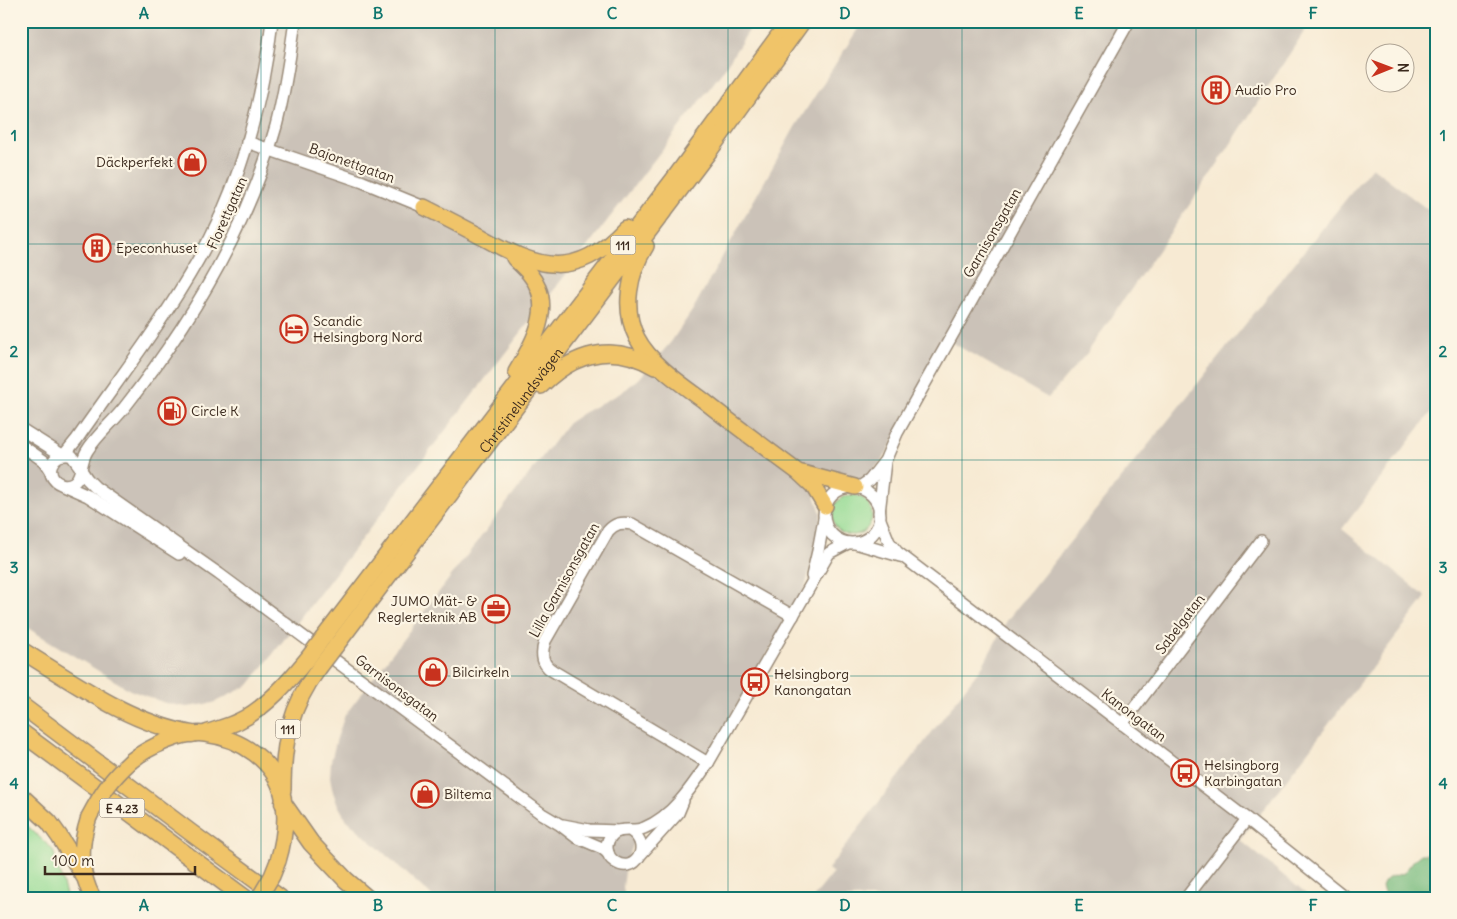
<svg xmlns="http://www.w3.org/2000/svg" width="1457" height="919" viewBox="0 0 1457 919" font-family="Delius,sans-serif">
	<rect width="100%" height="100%" fill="#fcf5e5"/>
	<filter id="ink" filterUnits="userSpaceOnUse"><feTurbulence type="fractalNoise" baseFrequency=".02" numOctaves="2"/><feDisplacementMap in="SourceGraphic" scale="10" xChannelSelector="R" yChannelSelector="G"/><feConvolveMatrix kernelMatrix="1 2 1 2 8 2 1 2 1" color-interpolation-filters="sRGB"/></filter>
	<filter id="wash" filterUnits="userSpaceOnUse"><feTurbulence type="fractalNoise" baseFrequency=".0096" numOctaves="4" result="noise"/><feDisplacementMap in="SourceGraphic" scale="20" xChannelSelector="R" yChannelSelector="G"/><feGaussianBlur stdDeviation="1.12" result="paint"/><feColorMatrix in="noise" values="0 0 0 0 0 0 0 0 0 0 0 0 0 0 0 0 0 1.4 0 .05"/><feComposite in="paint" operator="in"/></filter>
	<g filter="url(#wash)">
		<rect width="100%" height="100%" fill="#f7ead3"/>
		<g fill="#cbc2b8">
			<polygon points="21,21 755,21 722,72 249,685 213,703 187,707 165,703 130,690 21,624"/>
			<polygon points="863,21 1311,21 1217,165 1087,353 1048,398 946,339 883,460 861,482 807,472 821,513 820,533 804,591 703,764 674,806 639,830 629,856 625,872 623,887 625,898 434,898 346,819 338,805 333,792 330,777 331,761 337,738 345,715 568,423 583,413 619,394 639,379 671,342 692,311 795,127"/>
			<polygon points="1372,167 1436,216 1436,406 1342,529 1426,597 1240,840 1311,898 813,898 833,873 828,869 983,665 1008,619"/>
		</g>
		<g fill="#96db94" stroke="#688259">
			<circle cx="852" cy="515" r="20"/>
			<polygon points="21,820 53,850 67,898 21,898"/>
		</g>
		<path fill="#78bb7e" stroke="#5a724e" d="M 1421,854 L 1427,854 L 1436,857 L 1436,898 L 1386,898 L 1382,887 C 1386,875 1394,877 1404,873 L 1414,860 Z"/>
	</g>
	<g filter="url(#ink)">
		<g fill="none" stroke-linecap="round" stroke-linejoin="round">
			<g stroke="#998a78" stroke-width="14">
				<g id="minor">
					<polyline points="247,142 363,182 424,207"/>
					<polyline points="21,429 62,455"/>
					<polyline points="21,445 44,461 51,472"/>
					<path d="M 64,455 L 77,439 C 118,380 163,322 198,260 C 240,187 262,104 272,21"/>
					<path d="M 80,467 L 72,456 C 51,449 42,477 61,484 C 67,486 74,484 77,479 C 82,473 81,460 87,451 C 96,436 113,422 124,408 C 191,323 247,230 276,126 C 285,92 290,56 295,21"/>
					<polyline points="81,470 87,479 95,487 219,574 542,814 559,824 576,837 602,848 608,853"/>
					<polyline points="63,485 88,496 179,554"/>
					<circle cx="852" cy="515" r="28"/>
					<polyline points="858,488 870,480 884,462"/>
					<polyline points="879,513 885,461 897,433 1129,21"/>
					<polyline points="879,517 889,542 897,552 1247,819 1346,898"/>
					<polyline points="855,543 900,556"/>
					<polyline points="812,576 818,551 824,519"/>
					<polyline points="1122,724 1261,541"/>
					<path d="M 708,763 L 553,671 C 541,664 541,653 545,641 L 608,531 C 615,523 622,522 632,524 L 793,616"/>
					<polyline points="563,825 589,830 619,831"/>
					<path d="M 631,831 C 653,846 635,875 615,862 C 606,856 604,843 612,835 C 620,826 633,833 644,828 C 672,817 692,787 708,763 L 829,553 L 848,543"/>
					<polyline points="640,855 678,813 683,801"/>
					<polyline points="1186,898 1247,819"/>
				</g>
			</g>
			<g stroke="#998a78" stroke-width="18">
				<g id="major">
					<path d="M 424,207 C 444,217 463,227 482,237 C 539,269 575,281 625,228"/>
					<path d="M 646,246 C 629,273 622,309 637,338 C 649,362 681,384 703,400 C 734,425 766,448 798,472 L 813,486 L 825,506"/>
					<path d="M 514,258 C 523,267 533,275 538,288 C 550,315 530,349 516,372"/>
					<path d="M 541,386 C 575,352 613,342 655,367"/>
					<polyline points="802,473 855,487"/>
					<polyline points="323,638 675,177 789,21"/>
					<path id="s1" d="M 335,647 L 711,149 L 803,21"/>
					<path d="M 206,733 C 217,729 229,726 239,721 C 266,708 289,681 308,658"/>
					<path d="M 131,761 C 148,747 183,731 205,734 C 240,738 276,761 283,797 C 287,818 284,841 278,861"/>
					<path d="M 283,790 C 283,742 290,707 319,668"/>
					<path d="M 89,817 C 80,844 79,873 93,898"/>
				</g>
			</g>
			<g stroke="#998a78" stroke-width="19">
				<g id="highway">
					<path d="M 21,650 C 75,683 129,723 192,734"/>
					<polyline points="21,705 190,832 280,898"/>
					<polyline points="21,732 245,898"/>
					<polyline points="21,796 49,822 59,836 84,876"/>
					<polyline points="283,803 311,843 346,880 367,898"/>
				</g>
			</g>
			<use href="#minor" stroke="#fff" stroke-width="11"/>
			<use href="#major" stroke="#f0c469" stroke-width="15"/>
			<use href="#highway" stroke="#f0c469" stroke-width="16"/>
			<g stroke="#998a78" stroke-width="18" stroke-linecap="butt">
				<g id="major-bridge">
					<polyline points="308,658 323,638"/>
					<polyline points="319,668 335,647"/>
					<path d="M 89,817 C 101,794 111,779 131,761"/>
					<polyline points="259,898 272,876 278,861"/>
				</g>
			</g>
			<use href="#major-bridge" stroke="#f0c469" stroke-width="15"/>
		</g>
	</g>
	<path fill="none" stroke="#0f766e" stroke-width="1" stroke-opacity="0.55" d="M 261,21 L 261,898M 495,21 L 495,898M 728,21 L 728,898M 962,21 L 962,898M 1196,21 L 1196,898M 21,244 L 1436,244M 21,460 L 1436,460M 21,676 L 1436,676"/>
	<defs>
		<g id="building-ring" transform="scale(1.4375)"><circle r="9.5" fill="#fcf5e5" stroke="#c8321e" stroke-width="1.5"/><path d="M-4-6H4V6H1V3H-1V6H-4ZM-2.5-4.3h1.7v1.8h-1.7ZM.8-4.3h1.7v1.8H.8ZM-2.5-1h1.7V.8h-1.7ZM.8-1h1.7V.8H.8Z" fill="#c8321e"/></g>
		<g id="shop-ring" transform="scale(1.4375)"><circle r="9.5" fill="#fcf5e5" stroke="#c8321e" stroke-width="1.5"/><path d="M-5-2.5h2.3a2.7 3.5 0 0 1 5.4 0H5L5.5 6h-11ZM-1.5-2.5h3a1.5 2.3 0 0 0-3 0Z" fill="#c8321e"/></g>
		<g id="hotel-ring" transform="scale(1.4375)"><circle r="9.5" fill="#fcf5e5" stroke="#c8321e" stroke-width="1.5"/><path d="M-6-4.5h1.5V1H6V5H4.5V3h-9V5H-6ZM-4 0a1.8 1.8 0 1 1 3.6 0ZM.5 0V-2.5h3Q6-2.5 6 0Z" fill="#c8321e"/></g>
		<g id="fuel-ring" transform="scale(1.4375)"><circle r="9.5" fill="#fcf5e5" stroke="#c8321e" stroke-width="1.5"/><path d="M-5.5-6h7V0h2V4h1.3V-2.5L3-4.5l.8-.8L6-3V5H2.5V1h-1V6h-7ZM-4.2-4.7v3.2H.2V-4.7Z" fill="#c8321e"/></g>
		<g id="office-ring" transform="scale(1.4375)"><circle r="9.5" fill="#fcf5e5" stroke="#c8321e" stroke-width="1.5"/><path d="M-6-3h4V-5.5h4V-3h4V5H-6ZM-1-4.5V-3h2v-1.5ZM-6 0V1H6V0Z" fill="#c8321e"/></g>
		<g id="bus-ring" transform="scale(1.4375)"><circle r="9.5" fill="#fcf5e5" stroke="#c8321e" stroke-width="1.5"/><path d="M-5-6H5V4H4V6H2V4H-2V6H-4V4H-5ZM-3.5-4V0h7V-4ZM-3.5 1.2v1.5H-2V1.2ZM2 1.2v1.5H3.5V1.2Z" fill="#c8321e"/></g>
	</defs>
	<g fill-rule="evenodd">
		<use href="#building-ring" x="1216" y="90"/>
		<use href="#shop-ring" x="192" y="162"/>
		<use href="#building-ring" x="97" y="248"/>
		<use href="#hotel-ring" x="294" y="329"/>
		<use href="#fuel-ring" x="172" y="411"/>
		<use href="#office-ring" x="496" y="609"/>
		<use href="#shop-ring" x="433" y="672"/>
		<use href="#bus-ring" x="755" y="682"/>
		<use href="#bus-ring" x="1185" y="773"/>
		<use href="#shop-ring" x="425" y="794"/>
	</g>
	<g text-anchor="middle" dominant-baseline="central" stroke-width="4.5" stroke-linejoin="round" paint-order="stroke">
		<g fill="#fcf5e5" stroke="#75675a" stroke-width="1">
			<rect x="610.5" y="235.5" width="25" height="19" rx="4"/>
			<rect x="275.5" y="719.5" width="25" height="19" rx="4"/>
			<rect x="99.5" y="798.5" width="45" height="19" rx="4"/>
		</g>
		<g font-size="12" font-weight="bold" fill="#3b2a1e">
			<text x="623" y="245">111</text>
			<text x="288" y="729">111</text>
			<text x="122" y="808">E 4.23</text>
		</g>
		<g font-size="14" fill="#3b2a1e" stroke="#fcf5e5" text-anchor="start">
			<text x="1235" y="90">Audio Pro</text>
			<text x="173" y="162" text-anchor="end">Däckperfekt</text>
			<text x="116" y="248">Epeconhuset</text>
			<text x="313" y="321">Scandic<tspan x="313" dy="16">Helsingborg Nord</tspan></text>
			<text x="191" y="411">Circle K</text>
			<text x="477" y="601" text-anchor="end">JUMO Mät- &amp;<tspan x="477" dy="16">Reglerteknik AB</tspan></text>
			<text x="452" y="672">Bilcirkeln</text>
			<text x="774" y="674">Helsingborg<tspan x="774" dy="16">Kanongatan</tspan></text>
			<text x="1204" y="765">Helsingborg<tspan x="1204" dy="16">Karbingatan</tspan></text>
			<text x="444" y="794">Biltema</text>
		</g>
		<g font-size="14" fill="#3b2a1e" stroke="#fcf5e5">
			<text transform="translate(352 163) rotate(20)">Bajonettgatan</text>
			<text transform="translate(227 213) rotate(-66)">Florettgatan</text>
			<text transform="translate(992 233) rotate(-60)">Garnisonsgatan</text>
			<text stroke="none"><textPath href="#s1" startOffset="309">Christinelundsvägen</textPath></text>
			<text transform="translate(564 580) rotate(-61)">Lilla Garnisonsgatan</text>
			<text transform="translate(1180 624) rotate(-53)">Sabelgatan</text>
			<text transform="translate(397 688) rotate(37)">Garnisonsgatan</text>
			<text transform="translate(1134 715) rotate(37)">Kanongatan</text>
		</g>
	</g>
	<rect width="1457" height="919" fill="none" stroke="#fcf5e5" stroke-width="55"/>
	<g transform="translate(1390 68) rotate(89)"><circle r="24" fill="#fcf5e5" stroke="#afa495"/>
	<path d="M0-4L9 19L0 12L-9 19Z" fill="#c8321e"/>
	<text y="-8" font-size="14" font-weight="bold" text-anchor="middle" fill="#3b2a1e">N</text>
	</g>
	<path d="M45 866v8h150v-8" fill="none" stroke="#3b2a1e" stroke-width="2.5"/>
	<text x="52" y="866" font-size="15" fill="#3b2a1e" stroke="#fcf5e5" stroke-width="4" paint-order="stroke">100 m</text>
	<rect x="28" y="28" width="1402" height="864" fill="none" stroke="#0f766e" stroke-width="2"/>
	<g font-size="16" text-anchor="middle" font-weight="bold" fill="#0f766e">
		<text x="144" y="19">A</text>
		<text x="378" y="19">B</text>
		<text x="612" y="19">C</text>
		<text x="845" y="19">D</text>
		<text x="1079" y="19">E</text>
		<text x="1313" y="19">F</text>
		<text x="14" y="141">1</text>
		<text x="1443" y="141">1</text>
		<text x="14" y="357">2</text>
		<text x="1443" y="357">2</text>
		<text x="14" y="573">3</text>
		<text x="1443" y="573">3</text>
		<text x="14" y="789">4</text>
		<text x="1443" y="789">4</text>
		<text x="144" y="911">A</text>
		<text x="378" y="911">B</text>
		<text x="612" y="911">C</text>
		<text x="845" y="911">D</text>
		<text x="1079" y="911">E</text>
		<text x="1313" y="911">F</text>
	</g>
</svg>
